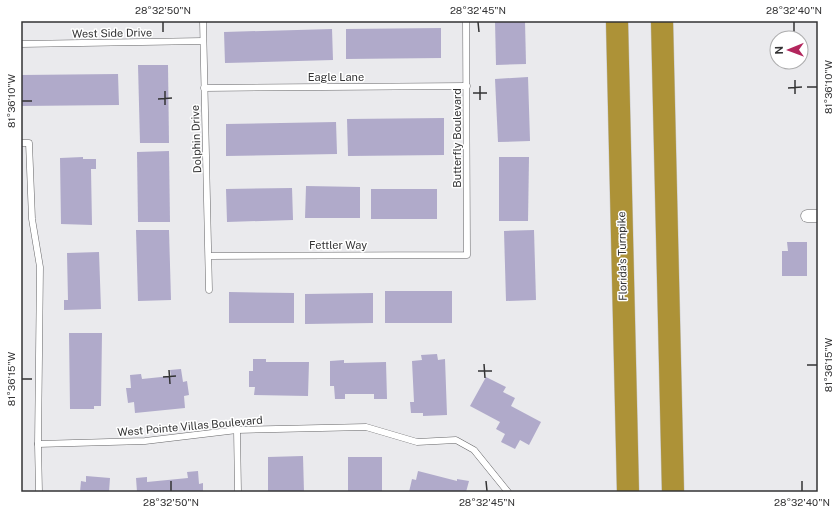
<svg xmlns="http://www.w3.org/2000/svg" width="839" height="513" viewBox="0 0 839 513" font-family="'Public Sans',sans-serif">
	<rect width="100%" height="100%" fill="#eaeaed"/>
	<g fill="#b0aaca">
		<polygon points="495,21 525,21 526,64 496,65"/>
		<polygon points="441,28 441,58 346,59 346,29"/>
		<polygon points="332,29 333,60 225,63 224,32"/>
		<polygon points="138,65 168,65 169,143 140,143"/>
		<polygon points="118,74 119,105 21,106 21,75"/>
		<polygon points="528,77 530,141 498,142 495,79"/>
		<polygon points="444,118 444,155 348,156 347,119"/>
		<polygon points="336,122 337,154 226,156 226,124"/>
		<polygon points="169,151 170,222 138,222 137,152"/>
		<polygon points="83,157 83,159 96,159 96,169 91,169 92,225 61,224 60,158"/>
		<polygon points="499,157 529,157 528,221 499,221"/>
		<polygon points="306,186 360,187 360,218 305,218"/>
		<polygon points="292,188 293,220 227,222 226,189"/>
		<rect x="371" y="189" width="66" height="30"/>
		<polygon points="136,230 169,230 171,300 138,301"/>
		<polygon points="534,230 536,300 506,301 504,231"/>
		<polygon points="787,242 807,242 807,276 782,276 782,251 788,251"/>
		<polygon points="99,252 101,309 64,310 64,300 68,300 67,253"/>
		<rect x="385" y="291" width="67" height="32"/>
		<polygon points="229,292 294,293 294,323 229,323"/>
		<polygon points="373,293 373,323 305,324 305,294"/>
		<polygon points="69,333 102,333 101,406 94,406 94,409 70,409"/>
		<polygon points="437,354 438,360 445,359 447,415 423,416 423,413 411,413 410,402 414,402 412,361 422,360 421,355"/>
		<polygon points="253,359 266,359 266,362 309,362 308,396 254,395 255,387 249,387 249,371 253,371"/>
		<polygon points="344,360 344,363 386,362 387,399 374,399 374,394 345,394 345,399 335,399 334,386 330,386 330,361"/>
		<polygon points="181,369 183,382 187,381 189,395 184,396 185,408 135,413 134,402 128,403 126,388 131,388 130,375 141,374 142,379 171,376 170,370"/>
		<polygon points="486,377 506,387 503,392 515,398 511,406 541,422 529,445 520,440 515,449 501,442 505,434 496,429 500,422 470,406"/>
		<polygon points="303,456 304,492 268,492 268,457"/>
		<rect x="348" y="457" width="34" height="35"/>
		<polygon points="198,471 199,484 203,483 203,492 137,492 136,478 147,477 147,482 188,478 187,472"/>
		<polygon points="418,471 457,481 457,479 469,481 466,492 409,492 412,479 416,480"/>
		<polygon points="86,476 110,478 109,492 80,492 81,481 86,482"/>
	</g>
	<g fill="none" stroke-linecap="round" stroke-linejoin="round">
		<g stroke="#666668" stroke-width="7">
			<g id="lane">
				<polyline points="203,21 209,290"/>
				<polyline points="21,44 203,41"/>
				<polyline points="204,88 467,86"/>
				<polyline points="21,143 29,143 32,219 40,267 38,444 145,441 237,430 366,427 417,442 456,440 474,450 508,492"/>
				<polyline points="209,256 467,255 466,21"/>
				<polyline points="237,430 238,492"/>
				<polyline points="38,444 39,492"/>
			</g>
		</g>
		<g stroke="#666668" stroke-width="13">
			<polyline id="street" points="807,216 818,216"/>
		</g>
		<g stroke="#c6c6c6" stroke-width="23">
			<g id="highway">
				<polyline points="617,21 628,492"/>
				<polyline points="662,21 673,492"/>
			</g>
		</g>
		<use href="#lane" stroke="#fff" stroke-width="6"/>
		<use href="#street" stroke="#fff" stroke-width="12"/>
		<use href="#highway" stroke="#ad9237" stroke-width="22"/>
	</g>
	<path fill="none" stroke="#333334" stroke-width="1.5" d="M 163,22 L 163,32M 478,22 L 479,32M 794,22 L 794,32M 795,80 L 795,94M 480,86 L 480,100M 807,87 L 817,87M 788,88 L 802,87M 165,91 L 165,105M 473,93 L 487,93M 158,99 L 172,98M 22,101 L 32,101M 484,364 L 485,378M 807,365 L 817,365M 169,370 L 170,384M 478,371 L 492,371M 163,377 L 176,376M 22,379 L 32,379M 171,481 L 171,491M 486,481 L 487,491M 802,481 L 802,491"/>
	<g text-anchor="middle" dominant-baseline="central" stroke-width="3" stroke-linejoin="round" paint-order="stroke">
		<g font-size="11" fill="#333334" stroke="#fff">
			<text transform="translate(112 33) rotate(-1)">West Side Drive</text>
			<text x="336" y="77">Eagle Lane</text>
			<text transform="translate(457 138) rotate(-90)">Butterfly Boulevard</text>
			<text transform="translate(196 139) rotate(-92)">Dolphin Drive</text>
			<text x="338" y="245">Fettler Way</text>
			<text transform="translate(622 256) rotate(-91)">Florida's Turnpike</text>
			<text transform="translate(190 426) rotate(-5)">West Pointe Villas Boulevard</text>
		</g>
	</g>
	<rect width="839" height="513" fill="none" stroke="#ffffff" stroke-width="44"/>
	<g transform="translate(789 50) rotate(269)"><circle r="19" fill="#ffffff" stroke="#adadae"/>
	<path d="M0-3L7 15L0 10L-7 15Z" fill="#b3265d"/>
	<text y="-6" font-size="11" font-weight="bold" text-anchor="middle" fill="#333334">N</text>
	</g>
	<rect x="22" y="22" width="795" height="469" fill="none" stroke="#333334" stroke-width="1.5"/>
	<g font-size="10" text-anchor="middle" fill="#333334">
		<text x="163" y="14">28°32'50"N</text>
		<text x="478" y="14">28°32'45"N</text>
		<text x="794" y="14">28°32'40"N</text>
		<text transform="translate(828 87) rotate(-90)" y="4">81°36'10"W</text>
		<text transform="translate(11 101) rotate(-90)" y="4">81°36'10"W</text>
		<text transform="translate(828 365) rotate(-90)" y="4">81°36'15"W</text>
		<text transform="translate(11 379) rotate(-90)" y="4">81°36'15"W</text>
		<text x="171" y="506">28°32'50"N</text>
		<text x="487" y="506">28°32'45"N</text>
		<text x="802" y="506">28°32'40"N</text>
	</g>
</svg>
